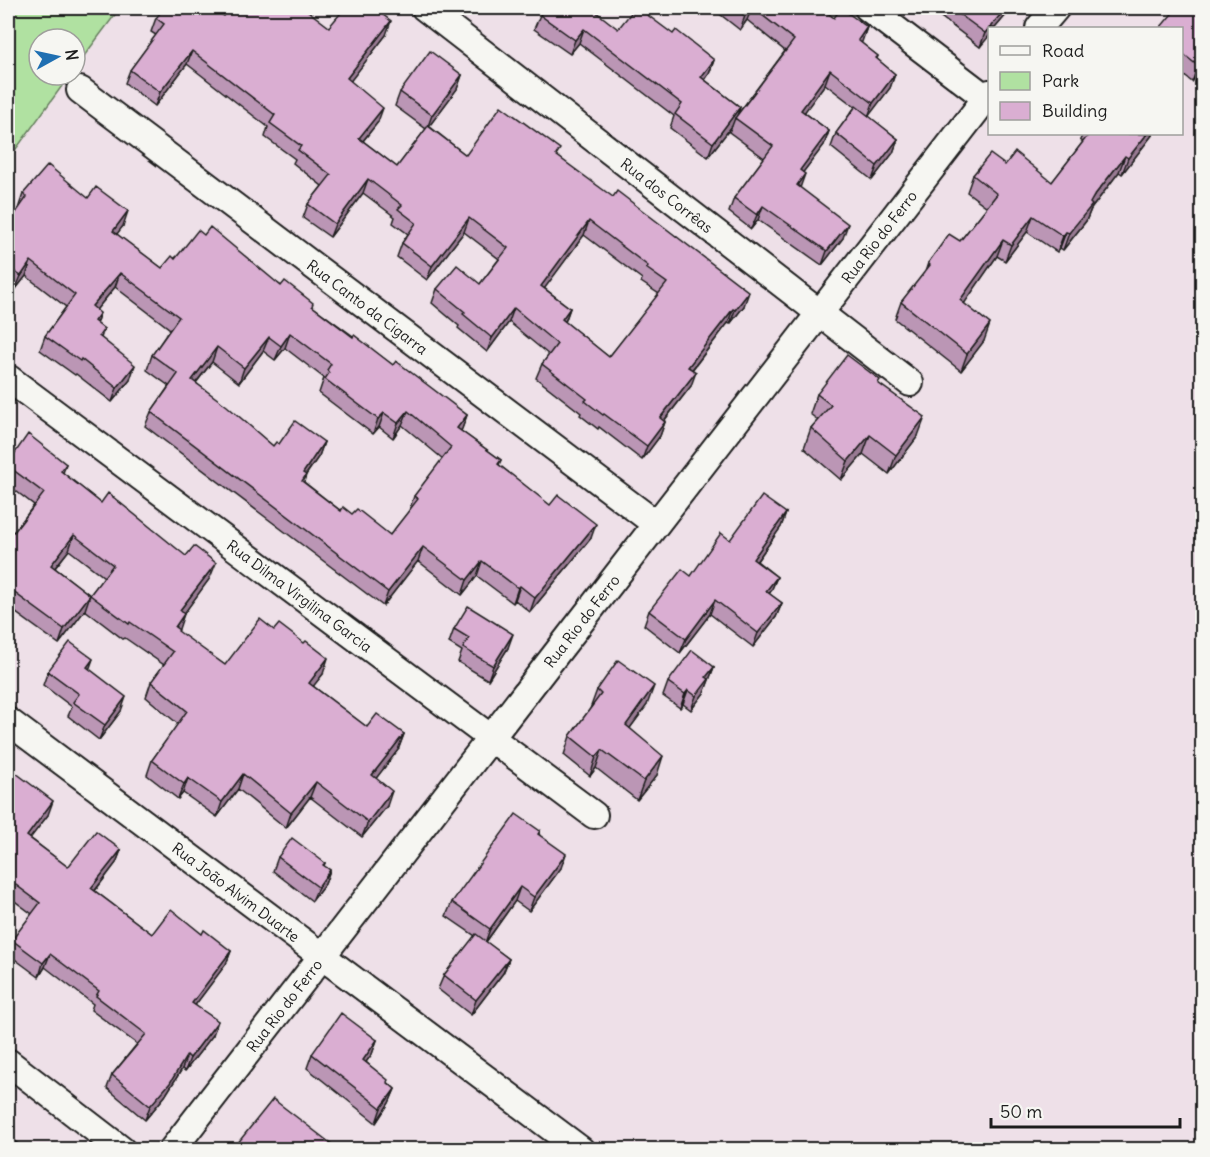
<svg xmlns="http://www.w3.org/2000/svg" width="1210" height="1157" viewBox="0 0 1210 1157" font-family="Delius,sans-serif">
	<rect width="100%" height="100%" fill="#eee0e8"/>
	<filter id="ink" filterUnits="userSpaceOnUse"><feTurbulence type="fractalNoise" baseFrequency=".0167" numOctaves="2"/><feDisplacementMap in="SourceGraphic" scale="12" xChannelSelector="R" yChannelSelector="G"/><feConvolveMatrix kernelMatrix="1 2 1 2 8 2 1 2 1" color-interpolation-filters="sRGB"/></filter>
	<g filter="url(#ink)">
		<polygon fill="#b0e1a1" stroke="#667e5e" stroke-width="1.5" points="8,8 120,8 75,68 75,39 39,39 39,75 70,75 8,160"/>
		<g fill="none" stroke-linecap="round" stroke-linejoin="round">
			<g stroke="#1c1c1c" stroke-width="30">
				<g id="street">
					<path id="s1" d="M 425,8 L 910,383"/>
					<polyline points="868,8 986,98"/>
					<polyline points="1039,28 1056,8"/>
					<path id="s2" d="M 80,90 L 656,524"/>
					<path id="s3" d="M 8,378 L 594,815"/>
					<path id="s4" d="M 8,721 L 581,1150"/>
					<polyline points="8,1062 122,1150"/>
					<path id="s5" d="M 172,1150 L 990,93"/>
				</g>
			</g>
			<use href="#street" stroke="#f6f6f2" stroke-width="26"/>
		</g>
		<g fill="#bb96b5" stroke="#1c1c1c" stroke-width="1.5" fill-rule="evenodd">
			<polygon points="712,8 821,8 834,18 867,27 861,43 878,56 877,59 895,74 890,88 868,116 898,139 893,153 872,180 831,147 836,133 855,107 825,84 804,112 829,131 824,145 803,172 800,188 843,238 822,265 758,220 751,229 729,212 734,198 764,158 729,132 732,126 708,157 670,128 674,116 579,43 570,54 534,29 540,15 618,29 673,34 714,60 709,74 705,80 740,107 738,114 785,51 747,20 740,30"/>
			<polygon points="925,8 1012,8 995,28 990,28 980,47 929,8 927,9"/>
			<polygon points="1203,8 1203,68 1192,82 1182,74 1182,28 1177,10"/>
			<path d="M 224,16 L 329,27 L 386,35 L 350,81 L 378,122 L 363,141 L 397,167 L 426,129 L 395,106 L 400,92 L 462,75 L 457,89 L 429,126 L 466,155 L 557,156 L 744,306 L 730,324 L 728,323 L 692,370 L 691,386 L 664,421 L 665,422 L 660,436 L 642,460 L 599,427 L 598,429 L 580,415 L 581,413 L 536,378 L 542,364 L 549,355 L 509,322 L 487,352 L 458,328 L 459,326 L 432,303 L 437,289 L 480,284 L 499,259 L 464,232 L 427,280 L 397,257 L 402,243 L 408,234 L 393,223 L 395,217 L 363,193 L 330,237 L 303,218 L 308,204 L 322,186 L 293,163 L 295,159 L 265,137 L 268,127 L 187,64 L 155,106 L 125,83 L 130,70 L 156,35 L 151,32 L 156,18 ZM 584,235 L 642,279 L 641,282 L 659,294 L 609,357 L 565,322 L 570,308 L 544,288 Z"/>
			<polygon points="1083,134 1153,134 1122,174 1119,172 1091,209 1086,221 1063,250 1060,248 1057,252 1027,232 1005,261 997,256 964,303 984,341 961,371 895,319 901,302 925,272 928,263 960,241 987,207 967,192 973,175 1005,165 1052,182 1083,142 1080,140"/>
			<path d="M 23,194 L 123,226 L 116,234 L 162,268 L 204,235 L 312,306 L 393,365 L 467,415 L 461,431 L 501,460 L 499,465 L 591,538 L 530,612 L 515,600 L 513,603 L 477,576 L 462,595 L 418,561 L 383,606 L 145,426 L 151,412 L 169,386 L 147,370 L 152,355 L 170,329 L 115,287 L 96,310 L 96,323 L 104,329 L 101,338 L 130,380 L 112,402 L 76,374 L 75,375 L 40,350 L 45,336 L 66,307 L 26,276 L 15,290 L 8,285 L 8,224 L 18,209 ZM 285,348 L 324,378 L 319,393 L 373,434 L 379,427 L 393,438 L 402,425 L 443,459 L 414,496 L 409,511 L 390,535 L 352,514 L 341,511 L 304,482 L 306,475 L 319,456 L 324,442 L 279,444 L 273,446 L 196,383 L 212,362 L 239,383 L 263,351 L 275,360 Z"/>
			<polygon points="879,384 918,436 889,474 863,454 841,480 804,448 811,428 818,420 810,414 817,394"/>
			<path d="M 8,463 L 66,464 L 63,473 L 101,503 L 210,578 L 184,613 L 178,629 L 178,632 L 225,665 L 323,674 L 313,686 L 367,727 L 404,734 L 398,750 L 376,778 L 387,806 L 362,837 L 310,797 L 286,828 L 238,789 L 217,817 L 183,793 L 178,799 L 147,775 L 152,760 L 178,724 L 146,697 L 151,682 L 164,665 L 125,638 L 123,639 L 85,610 L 59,644 L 8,607 L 8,529 L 14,532 L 34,505 L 8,485 ZM 69,550 L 104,577 L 90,595 L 55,568 Z"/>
			<polygon points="786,513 781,527 757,561 777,577 771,591 769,594 782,603 776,617 753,647 710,614 680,653 644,625 649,611 691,576 730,540"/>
			<polygon points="454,629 508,648 488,680 458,662 462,651 449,643"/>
			<polygon points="714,667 704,693 691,710 683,704 680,708 663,696 668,682"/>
			<polygon points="89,669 121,711 99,740 68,716 72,707 43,685 48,671"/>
			<polygon points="597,690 647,705 630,728 657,775 637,800 596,768 590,776 564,755 570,736 590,709"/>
			<polygon points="8,767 48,815 30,838 68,867 121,850 116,863 95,891 152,934 202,934 231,951 226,964 195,1005 213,1035 185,1071 182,1069 165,1096 145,1120 107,1088 112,1075 137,1044 91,1010 93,1004 45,967 39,977 8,954 12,940 32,914 8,896"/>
			<polygon points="540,831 539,834 561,868 529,911 515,901 486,942 509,959 503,973 471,1015 438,989 444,975 475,936 446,916 452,902"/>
			<polygon points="278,857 325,863 324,866 330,870 325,884 312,901 273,871"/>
			<polygon points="377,1040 372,1054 366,1062 395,1089 389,1103 376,1123 307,1068 312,1054"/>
		</g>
		<g fill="#997a93" stroke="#1c1c1c" stroke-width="1.5">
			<polygon points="752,8 747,20 740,30 745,16"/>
			<polygon points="1006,8 1012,8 995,28 990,28 990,35 980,47 985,33"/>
			<polygon points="391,21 386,35 342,92 347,78"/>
			<polygon points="867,27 862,42 852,55 858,40"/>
			<polygon points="584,29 579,43 570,54 575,40"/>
			<polygon points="192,51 187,64 155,106 160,92"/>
			<polygon points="714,60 709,74 696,91 701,77"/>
			<polygon points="1203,60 1203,68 1192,82 1198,66"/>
			<polygon points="830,70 825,84 796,124 801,110"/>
			<polygon points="895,74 890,88 868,117 873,103"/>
			<polygon points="462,75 457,89 427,129 432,115"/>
			<polygon points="740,107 736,119 735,118 732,126 708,157 713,143"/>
			<polygon points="383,108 378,122 354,152 359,138"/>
			<polygon points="829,131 824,145 794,184 800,170"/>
			<polygon points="1147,134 1153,134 1122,174 1128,158"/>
			<polygon points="898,139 893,153 872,180 877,166"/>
			<polygon points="1125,156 1119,172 1091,209 1086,221 1063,250 1069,233 1094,196"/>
			<polygon points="805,174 800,188 797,185"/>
			<polygon points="368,179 363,193 330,237 335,224"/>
			<polygon points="763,206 758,220 751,229 757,215"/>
			<polygon points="128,211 123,226 108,246 113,231"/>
			<polygon points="1033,216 1027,232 1005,261 1011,245"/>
			<polygon points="469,218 464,232 427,280 432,266"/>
			<polygon points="589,221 584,235 536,300 541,286"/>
			<polygon points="848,224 843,238 822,265 827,251"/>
			<polygon points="1066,232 1060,248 1057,252 1063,236"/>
			<polygon points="1003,240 997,256 955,317 960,300"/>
			<polygon points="31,261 26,276 15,290 21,276"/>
			<polygon points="120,273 115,287 87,321 92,306"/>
			<polygon points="749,292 744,306 730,324 735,310"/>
			<polygon points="514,308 509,322 487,352 492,338"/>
			<polygon points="570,308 565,322 562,319"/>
			<polygon points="733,309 728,323 683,381 688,367"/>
			<polygon points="100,313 95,327 94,321"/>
			<polygon points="990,324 984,341 961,371 967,354"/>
			<polygon points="290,333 285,348 275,360 281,346"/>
			<polygon points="269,337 263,351 239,383 244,368"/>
			<polygon points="217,347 212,362 187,394 192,380"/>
			<polygon points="135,365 130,380 112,402 117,388"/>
			<polygon points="696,372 691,386 655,432 660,418"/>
			<polygon points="408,411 402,425 393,438 398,423"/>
			<polygon points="384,413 379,427 373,434 378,419"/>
			<polygon points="467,415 462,429 452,443 457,428"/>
			<polygon points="925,417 918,436 889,474 896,455"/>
			<polygon points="665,422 660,436 642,460 647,446"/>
			<polygon points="870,435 863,454 841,480 848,461"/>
			<polygon points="324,442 319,456 297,487 303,473"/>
			<polygon points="786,513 781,527 748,573 753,559"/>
			<polygon points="596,524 591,538 530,612 535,598"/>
			<polygon points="74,535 69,550 45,580 51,565"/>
			<polygon points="423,547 418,561 383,606 388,592"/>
			<polygon points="482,561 477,576 462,595 467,580"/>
			<polygon points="216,563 210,578 175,626 180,610"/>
			<polygon points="777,577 771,591 761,605 766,591"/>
			<polygon points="520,586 515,600 513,603 518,588"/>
			<polygon points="90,595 85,610 59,644 64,629"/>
			<polygon points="715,600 710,614 680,653 686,639"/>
			<polygon points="782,603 776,617 753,647 758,633"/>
			<polygon points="184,614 179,629 170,642 175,627"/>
			<polygon points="513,634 508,648 488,680 493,666"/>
			<polygon points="328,658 323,674 304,698 309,683"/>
			<polygon points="93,659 88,673 87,667"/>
			<polygon points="714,667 704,693 691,710 696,696 706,677"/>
			<polygon points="654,686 647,705 619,743 626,725"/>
			<polygon points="688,690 683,704 680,708 685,694"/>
			<polygon points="126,697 121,711 99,740 105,725"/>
			<polygon points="404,734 398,750 367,790 372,775"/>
			<polygon points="602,750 596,768 590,776 596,757"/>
			<polygon points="663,756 657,775 637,800 644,781"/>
			<polygon points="243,774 238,789 217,817 222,802"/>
			<polygon points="188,778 183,793 178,799 184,784"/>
			<polygon points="316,782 310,797 286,828 291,813"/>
			<polygon points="392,791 387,806 362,837 368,822"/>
			<polygon points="53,801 48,815 22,849 27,836"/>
			<polygon points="121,850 116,863 86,902 91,888"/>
			<polygon points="566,854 561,868 529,911 534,897"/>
			<polygon points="330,870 325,884 312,901 318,887"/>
			<polygon points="520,887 515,901 485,943 490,929"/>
			<polygon points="231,951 226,964 187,1016 192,1003"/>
			<polygon points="50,954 45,967 39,977 43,963"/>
			<polygon points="509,959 503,973 471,1015 476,1000"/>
			<polygon points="218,1021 213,1035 185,1071 190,1058"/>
			<polygon points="377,1040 372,1054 357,1074 363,1060"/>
			<polygon points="187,1055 182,1069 165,1096 145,1120 150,1106"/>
			<polygon points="395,1089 389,1103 376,1123 381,1108"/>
		</g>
		<g fill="#daaed2" stroke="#1c1c1c" stroke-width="1.5" fill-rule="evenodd">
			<path d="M 164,8 L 212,8 L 224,16 L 230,8 L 304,8 L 329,27 L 345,8 L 374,8 L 391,21 L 347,78 L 383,108 L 359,138 L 397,167 L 428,126 L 466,155 L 501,106 L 560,149 L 556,155 L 613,197 L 617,191 L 749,292 L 735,310 L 733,309 L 688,367 L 696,372 L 660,418 L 665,422 L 647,446 L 604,414 L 603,415 L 585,401 L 587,399 L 542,364 L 557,344 L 514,308 L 492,338 L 463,314 L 465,312 L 437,289 L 457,265 L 480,284 L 508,248 L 469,218 L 432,266 L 402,243 L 416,223 L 398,209 L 402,205 L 368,179 L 335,224 L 308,204 L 331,175 L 298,150 L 301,146 L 270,123 L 275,115 L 192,51 L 160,92 L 130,70 L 164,24 L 156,18 ZM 589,221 L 648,266 L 646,268 L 667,283 L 609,357 L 562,319 L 570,308 L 541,286 Z"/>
			<polygon points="545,8 591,8 618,29 635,8 638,8 673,34 676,30 714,60 701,77 740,107 713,143 675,114 682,104 584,29 575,40 540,15"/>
			<polygon points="735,8 751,8 745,16"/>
			<polygon points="753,8 821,8 834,18 841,8 867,27 858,40 878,56 876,58 895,74 873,103 830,70 801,110 829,131 800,170 805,174 797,185 848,224 827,251 763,206 757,215 734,198 773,146 735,118 794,40"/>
			<polygon points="951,8 1006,8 985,33"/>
			<polygon points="1179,8 1203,8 1203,60 1198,66 1182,53 1182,28 1160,28 1176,9 1177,10"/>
			<polygon points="430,51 462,75 432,115 400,92"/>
			<polygon points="856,106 898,139 877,166 836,133"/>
			<polygon points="1089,134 1147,134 1128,158 1125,156 1094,196 1090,203 1092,205 1069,233 1066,232 1063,236 1033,216 1011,245 1003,240 960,300 990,324 967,354 901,302 930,265 928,263 949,234 960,241 997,194 973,175 990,154 1005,165 1015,152 1052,182"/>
			<path d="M 48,165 L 88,198 L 96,187 L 128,211 L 113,231 L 162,268 L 172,256 L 175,259 L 198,230 L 204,235 L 210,227 L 281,286 L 285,281 L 313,303 L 312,306 L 353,337 L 354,335 L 393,365 L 396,361 L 467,415 L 457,428 L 501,460 L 498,464 L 550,505 L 558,495 L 596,524 L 535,598 L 520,586 L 518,588 L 482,561 L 467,580 L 423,547 L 388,592 L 151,412 L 178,374 L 152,355 L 179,317 L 120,273 L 92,306 L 100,313 L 94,321 L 104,329 L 99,336 L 135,365 L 117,388 L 81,359 L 80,361 L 45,336 L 75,295 L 31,261 L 21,276 L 8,267 L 8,224 L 27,197 L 23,194 ZM 290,333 L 331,364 L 327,370 L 329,373 L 325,379 L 378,419 L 384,413 L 398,423 L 408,411 L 451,447 L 414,496 L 418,499 L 390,535 L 357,509 L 352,514 L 343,507 L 341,511 L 302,481 L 306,475 L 303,473 L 324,442 L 295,421 L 279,444 L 276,442 L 273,446 L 227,406 L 192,380 L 217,347 L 244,368 L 269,337 L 281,346 Z"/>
			<polygon points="847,355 880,380 878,383 925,417 896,455 870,435 848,461 811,428 831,405 817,394"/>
			<path d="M 28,434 L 66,464 L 61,471 L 101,503 L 108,493 L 186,556 L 194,546 L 216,563 L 180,610 L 184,614 L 175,627 L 179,630 L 178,631 L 225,665 L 260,619 L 274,630 L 279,624 L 304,643 L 306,641 L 328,658 L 309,683 L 367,727 L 377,714 L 404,734 L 372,775 L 392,791 L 368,822 L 316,782 L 291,813 L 243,774 L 222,802 L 188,778 L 184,784 L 152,760 L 187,711 L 151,682 L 173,652 L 130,622 L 129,624 L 90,595 L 64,629 L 8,588 L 8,529 L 14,532 L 44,493 L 8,466 L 8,463 ZM 74,535 L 113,565 L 90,595 L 51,565 Z"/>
			<polygon points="762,496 786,513 753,559 777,577 766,591 782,603 758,633 715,600 686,639 649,611 682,569 691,576 721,533 730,540"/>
			<polygon points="468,606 513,634 493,666 463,648 469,638 454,629"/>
			<polygon points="70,642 93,659 87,667 126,697 105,725 73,702 79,694 48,671"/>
			<polygon points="692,650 714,667 706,677 709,679 696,696 688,690 685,694 668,682"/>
			<polygon points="618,660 654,686 626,725 663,756 644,781 602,750 596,757 570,736 601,694 597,690"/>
			<polygon points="8,767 53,801 27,836 68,867 96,831 121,850 91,888 152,934 171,909 202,934 204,930 231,951 192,1003 218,1021 190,1058 187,1055 170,1083 150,1106 112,1075 146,1034 96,996 99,991 50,954 43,963 12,940 40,903 8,879"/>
			<polygon points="516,814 540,831 538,834 566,854 534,897 520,887 490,929 452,902"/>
			<polygon points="292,838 325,863 323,865 330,870 318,887 278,857"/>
			<polygon points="476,934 509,959 476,1000 444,975"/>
			<polygon points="341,1013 377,1040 363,1060 388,1080 387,1082 395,1089 381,1108 312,1054"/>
			<polygon points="273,1099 338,1149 233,1149"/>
			<polygon points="9,1137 25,1149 8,1149 8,1139"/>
			<polygon points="58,1145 63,1149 55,1149"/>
		</g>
	</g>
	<g text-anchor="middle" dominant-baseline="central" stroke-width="4.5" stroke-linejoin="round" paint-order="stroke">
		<g font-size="15" fill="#1c1c1c" stroke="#f6f6f2">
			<text stroke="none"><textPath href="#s1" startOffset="306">Rua dos Corrêas</textPath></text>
			<text stroke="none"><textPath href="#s5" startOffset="1155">Rua Rio do Ferro</textPath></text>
			<text stroke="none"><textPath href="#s2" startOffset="360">Rua Canto da Cigarra</textPath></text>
			<text stroke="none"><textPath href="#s3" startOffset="364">Rua Dilma Virgilina Garcia</textPath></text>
			<text stroke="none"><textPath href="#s5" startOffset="669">Rua Rio do Ferro</textPath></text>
			<text stroke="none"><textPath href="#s4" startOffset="285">Rua João Alvim Duarte</textPath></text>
			<text stroke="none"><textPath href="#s5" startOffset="183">Rua Rio do Ferro</textPath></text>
		</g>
	</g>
	<rect width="1210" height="1157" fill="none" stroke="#f6f6f2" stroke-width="30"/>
	<rect x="15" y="15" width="1180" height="1127" fill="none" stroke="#1c1c1c" stroke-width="2" filter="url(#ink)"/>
	<rect x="988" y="27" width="195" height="108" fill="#f6f6f2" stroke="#9f9f9c" stroke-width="1.5"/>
	<rect x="1000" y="46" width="30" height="9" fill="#f6f6f2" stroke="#9f9f9c" stroke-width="1.5"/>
	<text x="1042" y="57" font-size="18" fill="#1c1c1c">Road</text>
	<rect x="1000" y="72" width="30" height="18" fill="#b0e1a1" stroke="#9f9f9c" stroke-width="1.5"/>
	<text x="1042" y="87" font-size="18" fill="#1c1c1c">Park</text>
	<rect x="1000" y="102" width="30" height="18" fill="#daaed2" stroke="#9f9f9c" stroke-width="1.5"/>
	<text x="1042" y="117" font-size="18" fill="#1c1c1c">Building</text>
	<g transform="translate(57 57) rotate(82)"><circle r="28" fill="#f6f6f2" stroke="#9f9f9c" stroke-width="1.5"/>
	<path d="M0-4.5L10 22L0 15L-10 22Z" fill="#1f6fb2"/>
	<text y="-9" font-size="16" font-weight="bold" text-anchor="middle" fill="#1c1c1c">N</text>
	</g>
	<path d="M991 1118v9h189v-9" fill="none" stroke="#1c1c1c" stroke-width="3"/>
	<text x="1000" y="1118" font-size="18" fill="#1c1c1c" stroke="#f6f6f2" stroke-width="4.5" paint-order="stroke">50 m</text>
</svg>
